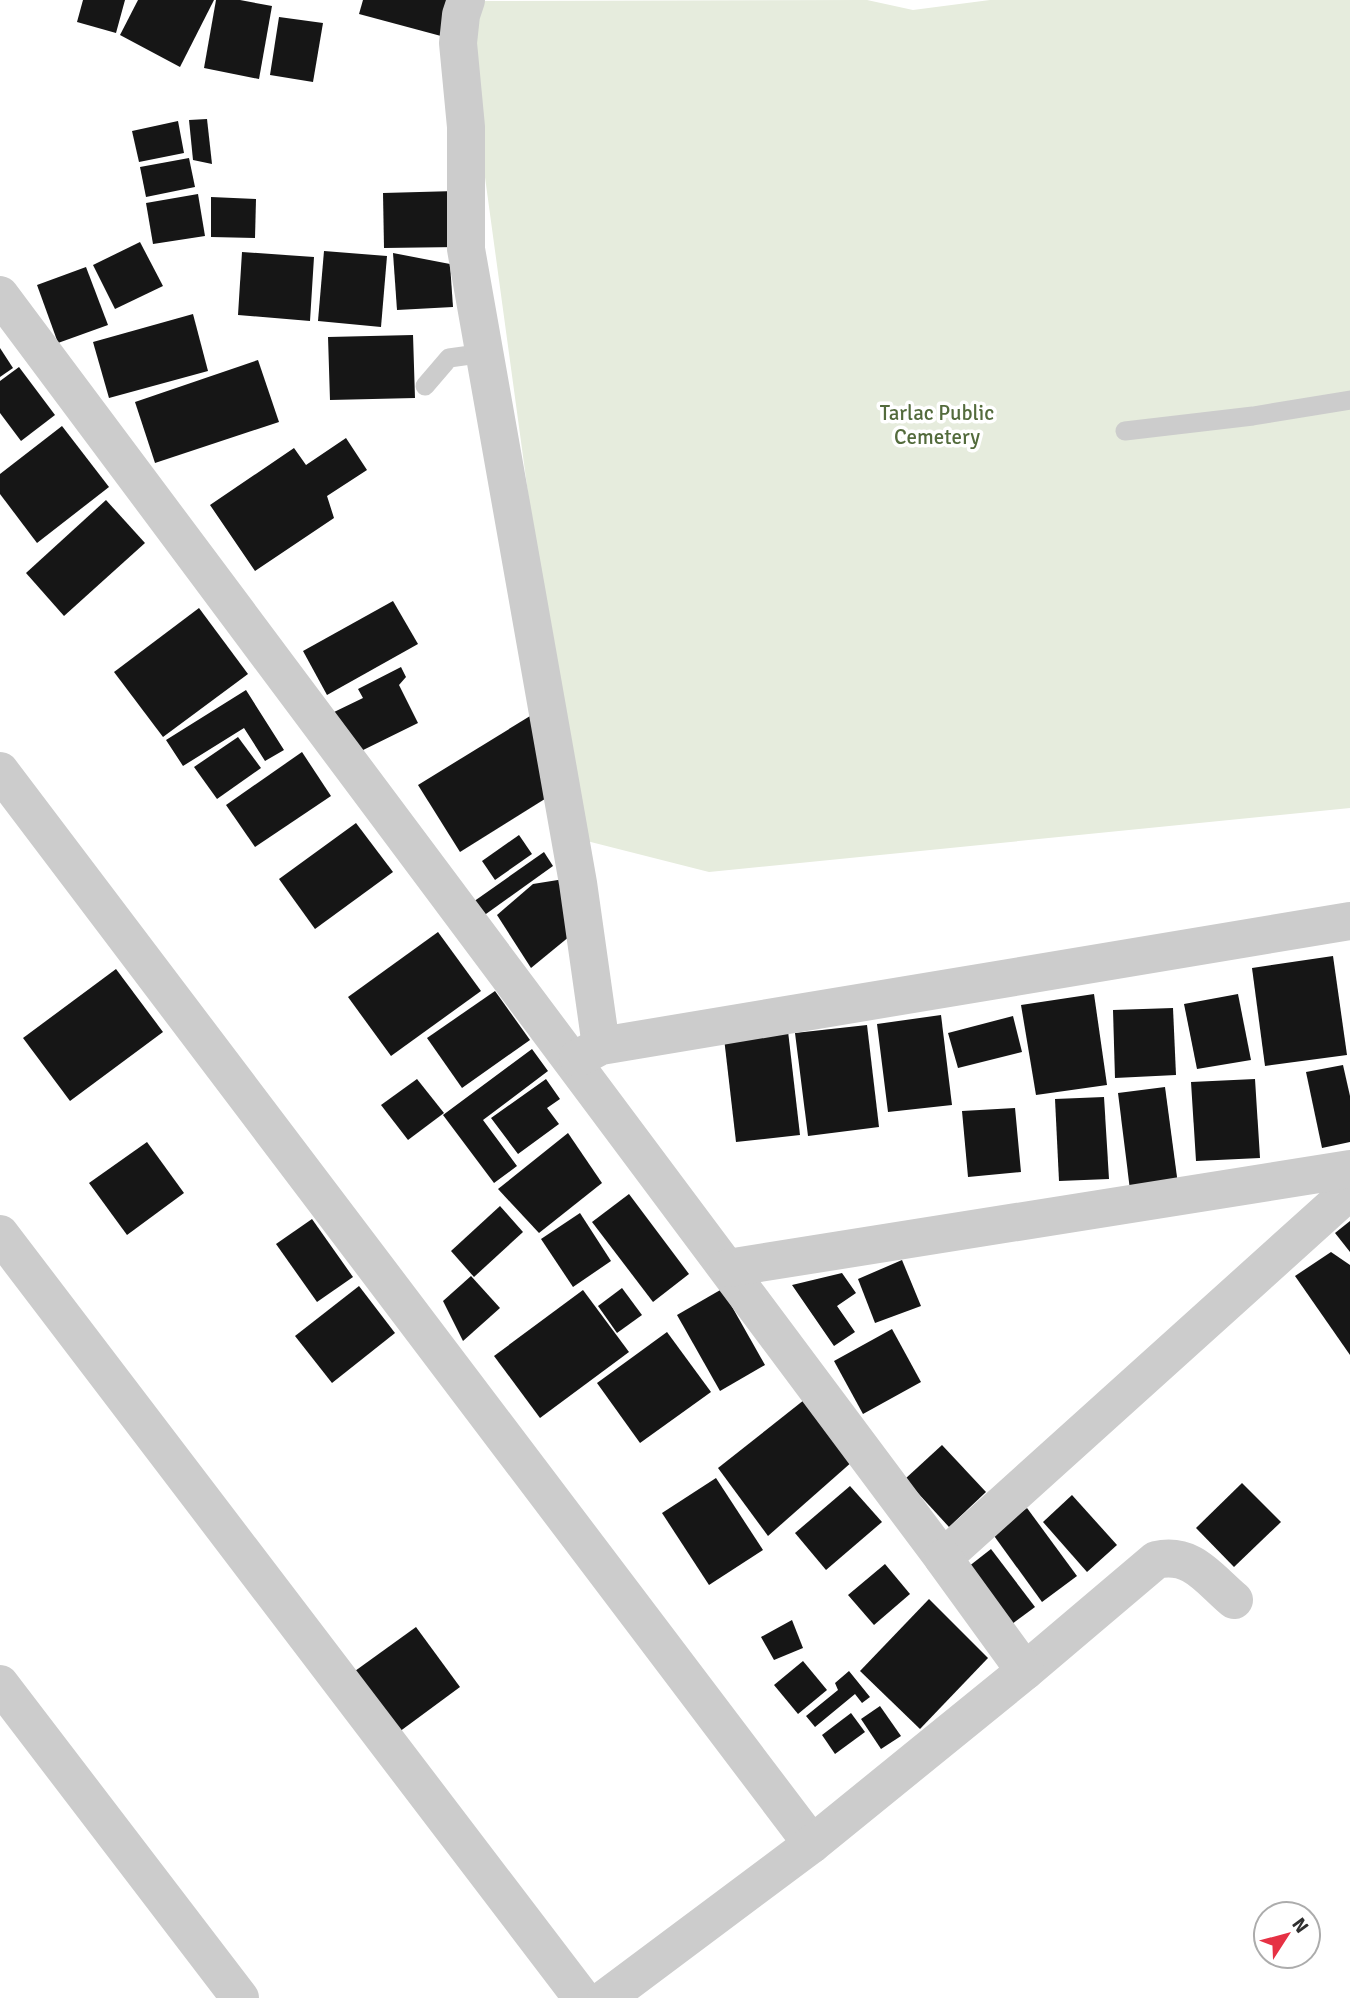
<svg xmlns="http://www.w3.org/2000/svg" width="1350" height="1998" viewBox="0 0 1350 1998" font-family="Signika,sans-serif">
	<rect width="100%" height="100%" fill="#fff"/>
	<polygon fill="#e6ecdd" points="867,0 913,10 990,0 1350,0 1350,808 709,872 575,838 461,1"/>
	<g fill="#161616">
		<polygon points="83,0 125,0 116,33 77,22"/>
		<polygon points="138,0 214,0 180,67 120,35"/>
		<polygon points="216,0 240,0 272,6 259,79 204,68"/>
		<polygon points="363,0 450,0 441,36 359,14"/>
		<polygon points="279,17 323,23 313,82 270,75"/>
		<polygon points="207,119 212,164 193,160 189,120"/>
		<polygon points="178,121 184,153 139,162 132,131"/>
		<polygon points="189,158 195,187 146,197 140,167"/>
		<polygon points="456,191 458,247 384,248 383,193"/>
		<polygon points="198,194 205,236 153,244 146,203"/>
		<polygon points="211,197 256,199 255,238 211,237"/>
		<polygon points="140,242 163,286 115,309 93,265"/>
		<polygon points="324,251 387,256 381,327 318,321"/>
		<polygon points="242,252 314,257 310,321 238,315"/>
		<polygon points="393,253 450,264 453,307 397,310"/>
		<polygon points="86,267 108,325 58,343 37,285"/>
		<polygon points="193,314 208,371 109,398 93,342"/>
		<polygon points="413,335 415,398 330,400 328,337"/>
		<polygon points="0,348 13,368 0,377"/>
		<polygon points="258,360 279,422 155,463 135,402"/>
		<polygon points="19,367 55,415 21,441 0,413 0,381"/>
		<polygon points="62,426 109,487 37,543 0,494 0,474"/>
		<polygon points="346,438 367,470 327,496 334,518 255,571 210,505 294,448 306,465"/>
		<polygon points="106,500 145,543 64,616 26,573"/>
		<polygon points="393,601 418,644 327,695 303,651"/>
		<polygon points="199,608 248,674 163,737 114,672"/>
		<polygon points="401,667 406,677 399,685 418,723 353,755 332,713 363,698 358,689"/>
		<polygon points="246,690 284,750 265,761 244,728 183,766 166,740"/>
		<polygon points="535,713 548,797 460,852 418,785"/>
		<polygon points="238,737 261,768 217,799 194,767"/>
		<polygon points="302,752 331,796 255,847 226,805"/>
		<polygon points="356,823 393,872 315,929 279,879"/>
		<polygon points="519,835 532,854 495,880 482,861"/>
		<polygon points="544,852 553,866 479,919 473,902"/>
		<polygon points="564,879 581,927 531,968 497,915 533,884"/>
		<polygon points="438,932 481,991 391,1056 348,997"/>
		<polygon points="1333,956 1347,1055 1265,1066 1252,968"/>
		<polygon points="116,969 163,1032 70,1101 23,1038"/>
		<polygon points="495,991 530,1040 462,1088 427,1038"/>
		<polygon points="1094,994 1107,1085 1036,1095 1021,1005"/>
		<polygon points="1238,994 1251,1060 1197,1069 1184,1004"/>
		<polygon points="1173,1008 1176,1075 1115,1078 1113,1010"/>
		<polygon points="941,1015 952,1105 888,1112 877,1024"/>
		<polygon points="1013,1016 1022,1052 958,1068 948,1033"/>
		<polygon points="867,1025 879,1127 808,1136 795,1033"/>
		<polygon points="788,1031 800,1135 736,1142 724,1038"/>
		<polygon points="532,1049 548,1071 483,1120 517,1166 494,1183 443,1115"/>
		<polygon points="1343,1065 1350,1096 1350,1142 1322,1148 1306,1072"/>
		<polygon points="417,1079 444,1113 408,1140 381,1105"/>
		<polygon points="546,1079 560,1099 547,1108 559,1124 518,1154 491,1118"/>
		<polygon points="1255,1079 1260,1158 1196,1161 1191,1082"/>
		<polygon points="1165,1087 1179,1192 1131,1198 1118,1093"/>
		<polygon points="1104,1097 1109,1179 1059,1181 1055,1099"/>
		<polygon points="1015,1108 1021,1172 968,1177 962,1111"/>
		<polygon points="568,1133 602,1183 539,1233 498,1189"/>
		<polygon points="147,1142 184,1193 127,1235 89,1183"/>
		<polygon points="629,1194 689,1274 653,1302 592,1222"/>
		<polygon points="500,1206 523,1232 474,1277 451,1251"/>
		<polygon points="580,1213 611,1261 573,1287 541,1239"/>
		<polygon points="312,1219 353,1277 317,1302 276,1244"/>
		<polygon points="1350,1221 1350,1252 1335,1233"/>
		<polygon points="1331,1252 1350,1265 1350,1355 1295,1276"/>
		<polygon points="902,1260 921,1306 875,1323 858,1279"/>
		<polygon points="842,1273 856,1293 837,1306 855,1332 834,1346 792,1285"/>
		<polygon points="471,1276 500,1308 463,1341 443,1301"/>
		<polygon points="359,1286 395,1333 332,1383 295,1336"/>
		<polygon points="622,1288 642,1315 617,1333 598,1306"/>
		<polygon points="722,1289 765,1365 720,1391 677,1315"/>
		<polygon points="583,1290 629,1352 540,1418 494,1356"/>
		<polygon points="892,1329 921,1382 863,1414 834,1361"/>
		<polygon points="667,1332 711,1392 640,1443 597,1383"/>
		<polygon points="804,1400 853,1461 768,1536 718,1468"/>
		<polygon points="942,1445 986,1492 949,1527 905,1479"/>
		<polygon points="716,1478 763,1550 709,1585 662,1513"/>
		<polygon points="1242,1483 1281,1522 1234,1567 1196,1528"/>
		<polygon points="850,1486 882,1522 826,1570 795,1533"/>
		<polygon points="1072,1495 1117,1545 1087,1572 1043,1522"/>
		<polygon points="1027,1508 1077,1576 1042,1602 992,1533"/>
		<polygon points="991,1549 1035,1607 1012,1624 968,1567"/>
		<polygon points="885,1564 910,1594 874,1625 848,1595"/>
		<polygon points="929,1599 988,1658 920,1729 860,1671"/>
		<polygon points="792,1620 803,1648 774,1660 761,1637"/>
		<polygon points="416,1627 460,1687 399,1732 355,1671"/>
		<polygon points="803,1661 827,1690 798,1714 774,1685"/>
		<polygon points="849,1671 870,1697 862,1703 855,1694 815,1727 806,1716 838,1690 835,1683"/>
		<polygon points="880,1706 901,1736 881,1749 861,1719"/>
		<polygon points="851,1713 865,1732 835,1754 822,1735"/>
	</g>
	<g fill="none" stroke-linecap="round" stroke-linejoin="round">
		<g stroke="#ccc" stroke-width="19">
			<polyline points="425,386 449,358 485,353"/>
			<polyline points="1125,431 1253,416 1350,400"/>
		</g>
		<g stroke="#ccc" stroke-width="38">
			<polyline points="466,0 461,15 458,43 466,127 466,249 578,883 601,1046"/>
			<polyline points="0,295 943,1558 1350,1191"/>
			<polyline points="0,771 812,1844"/>
			<polyline points="578,1058 601,1046 1350,921"/>
			<polyline points="0,1234 582,1998"/>
			<polyline points="728,1268 1350,1169"/>
			<path d="M 1025,1671 L 1156,1560 C 1192,1552 1208,1578 1234,1600"/>
			<polyline points="0,1684 240,1998"/>
			<polyline points="606,1998 812,1844 1025,1671 943,1558"/>
		</g>
	</g>
	<g text-anchor="middle" dominant-baseline="central" stroke-width="7" stroke-linejoin="round" paint-order="stroke">
		<g font-size="21" fill="#536b3c" stroke="#fff">
			<text x="937" y="413">Tarlac Public<tspan x="937" dy="24">Cemetery</tspan></text>
		</g>
	</g>
	<g transform="translate(1287 1935) rotate(54)"><circle r="33" fill="#ffffff" stroke="#acacac" stroke-width="2"/>
	<path d="M0-5L12 26L0 18L-12 26Z" fill="#e63144"/>
	<text y="-10" font-size="19" font-weight="bold" text-anchor="middle" fill="#2f2f2f">N</text>
	</g>
</svg>
